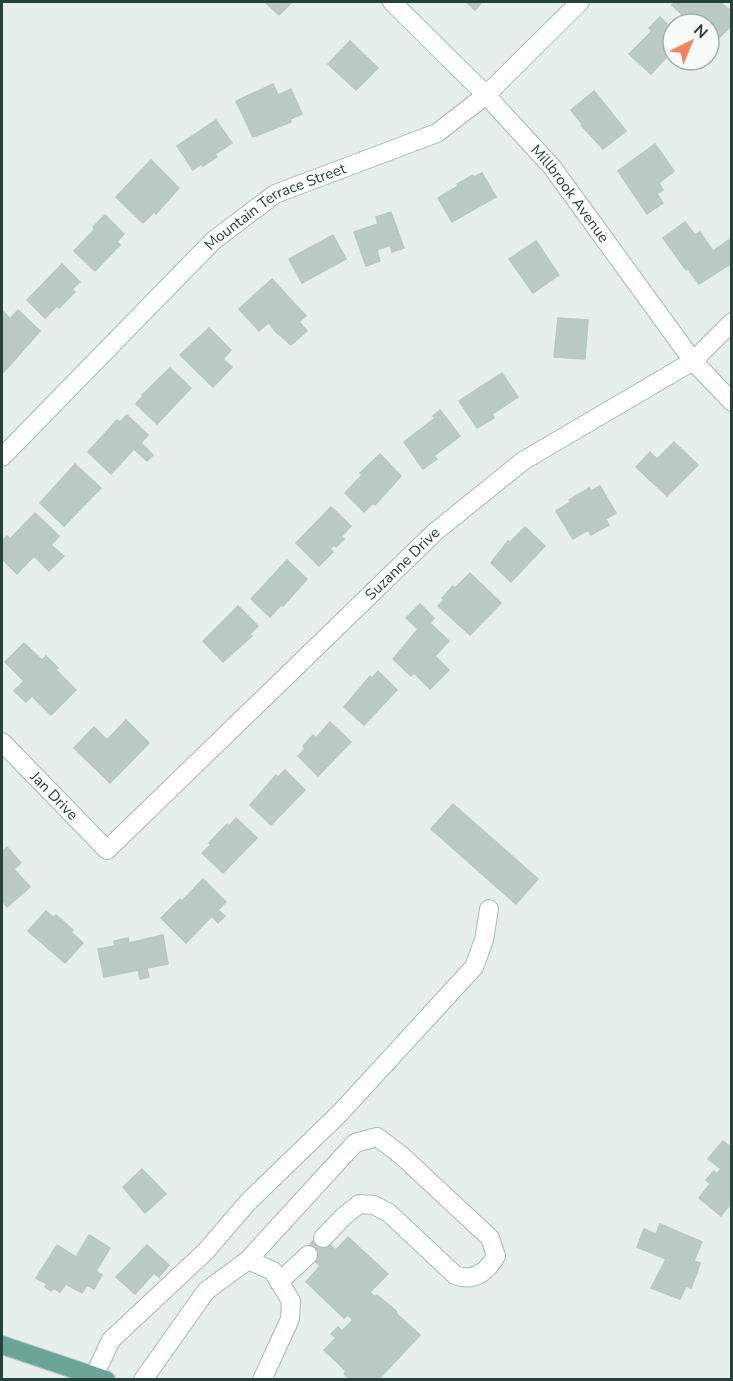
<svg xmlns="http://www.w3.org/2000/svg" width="733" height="1381" viewBox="0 0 733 1381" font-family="'Nunito Sans',sans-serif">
	<rect width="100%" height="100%" fill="#e6efeb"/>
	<g fill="#bbcac4" stroke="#b8c9c2" stroke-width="1.5">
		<polygon points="265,2 292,2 279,15"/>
		<polygon points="466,2 482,2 475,10"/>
		<polygon points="675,2 720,2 732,12 732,25 719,38 709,28 709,24 705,24 698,17 692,24 672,5"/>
		<polygon points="660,17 673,30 673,50 651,74 629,54 652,31 649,28"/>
		<polygon points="350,41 378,68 356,90 328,64"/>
		<polygon points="273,84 278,95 291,89 302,114 290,119 291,122 253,137 236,101"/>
		<polygon points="594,91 626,131 603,149 581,125 582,124 571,110"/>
		<polygon points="216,120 232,143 215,154 217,157 203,166 201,164 193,170 177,146"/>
		<polygon points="655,144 674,171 659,183 663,190 657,194 663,203 647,214 618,171"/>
		<polygon points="151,160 179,188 156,214 154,212 143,223 116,197"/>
		<polygon points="482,173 496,197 452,222 438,198 458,186 457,184 473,175 474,177"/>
		<polygon points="391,212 404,248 392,252 390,245 377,250 380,261 366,266 354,232 378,224 376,217"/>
		<polygon points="105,215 124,234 117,242 120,245 95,271 74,251 95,229 93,227"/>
		<polygon points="685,222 695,235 700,232 713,251 732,238 732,263 699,284 688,269 686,270 663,238"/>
		<polygon points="333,235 346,259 302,283 289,259"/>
		<polygon points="536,241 559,275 533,293 509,259"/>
		<polygon points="62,264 80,282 72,289 75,292 59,308 57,306 45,318 27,300"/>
		<polygon points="272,279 306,316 299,322 307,331 291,345 274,330 269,322 259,331 239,309"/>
		<polygon points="2,310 10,319 18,310 40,331 2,374"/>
		<polygon points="558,318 588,320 585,359 554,357"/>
		<polygon points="209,328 231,350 223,359 232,367 213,387 180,355"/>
		<polygon points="170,368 191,388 157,424 136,404 143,396 142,395"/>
		<polygon points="502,373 518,397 492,414 494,418 477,428 459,401"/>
		<polygon points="440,410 460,436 434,456 437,459 423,469 404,442 435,418 433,416"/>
		<polygon points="127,415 148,435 141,443 153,455 147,461 134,449 111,474 88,452 117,420 120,422"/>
		<polygon points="674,442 698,465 667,496 636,467 650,452 657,459"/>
		<polygon points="380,454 401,476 375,505 373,503 364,512 345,493 362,475 360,473"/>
		<polygon points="75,464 101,488 64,526 40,503"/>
		<polygon points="600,486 616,513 606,519 609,525 591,535 588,530 573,539 556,511 571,502 569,500 589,488 591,491"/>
		<polygon points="331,507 351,526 341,537 344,539 336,547 334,545 330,549 333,552 319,566 296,543"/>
		<polygon points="35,513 59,536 51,545 64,556 49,571 34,556 17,574 2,559 2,541 7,536 10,539"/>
		<polygon points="525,527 545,546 511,582 491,563 508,541 510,542"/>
		<polygon points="287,560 307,579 283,606 281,605 270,617 251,599"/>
		<polygon points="470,573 501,603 470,635 438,606 444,600 442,598 453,586 455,588"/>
		<polygon points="420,604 434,618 430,623 449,641 435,656 449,670 430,689 414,673 411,676 393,659 418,629 406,618"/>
		<polygon points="238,606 258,626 250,634 252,636 223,662 203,641"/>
		<polygon points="24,643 42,660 46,656 58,668 56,670 76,690 51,715 32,696 26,702 14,691 24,681 5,662"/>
		<polygon points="378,671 397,690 364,725 344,707 370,676 372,678"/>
		<polygon points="126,720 149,743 110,783 74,748 94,727 107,740"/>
		<polygon points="330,722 351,742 318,776 298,756 305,749 303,746 313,735 316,738"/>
		<polygon points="285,770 305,790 271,825 250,805 276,775 278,777"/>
		<polygon points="453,804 538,879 516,904 431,829"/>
		<polygon points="236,818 257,838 223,873 202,853 211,845 209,843 227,824 229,826"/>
		<polygon points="7,847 21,863 14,869 30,887 7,907 2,900 2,852"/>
		<polygon points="203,879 226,902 218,910 225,916 218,923 212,916 186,943 161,918 180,899 182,901"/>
		<polygon points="46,911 54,918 56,915 73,930 71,932 83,943 65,963 28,931"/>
		<polygon points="163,935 168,964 147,968 149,977 140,979 138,970 104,977 98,949 115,946 114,941 128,938 129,943"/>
		<polygon points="723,1141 732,1148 732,1202 721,1216 699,1198 710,1184 706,1180 714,1171 717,1174 721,1169 708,1159"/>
		<polygon points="142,1169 166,1194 145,1213 123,1187"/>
		<polygon points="660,1224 702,1242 694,1261 700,1263 697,1273 691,1288 686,1286 680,1299 651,1288 666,1259 637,1247 644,1229 656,1234"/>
		<polygon points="319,1234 336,1250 348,1237 388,1274 370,1292 375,1297 377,1295 396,1311 397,1314 420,1335 378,1380 350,1380 344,1374 346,1371 324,1350 336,1338 331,1334 338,1327 342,1331 353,1320 348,1315 344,1318 306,1282 320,1266 304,1251"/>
		<polygon points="89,1235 110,1248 96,1271 102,1275 94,1289 87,1285 82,1293 66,1284 60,1292 53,1288 51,1291 45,1287 47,1284 36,1278 57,1245 76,1257"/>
		<polygon points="147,1245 169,1265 159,1277 154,1273 135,1294 116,1277"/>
	</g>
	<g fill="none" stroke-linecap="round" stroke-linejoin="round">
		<g stroke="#a8b8b2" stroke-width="20">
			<g id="minor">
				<path id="s1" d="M 392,2 L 486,95 L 552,167 L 693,361 L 732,402"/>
				<path id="s2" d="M 2,457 L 213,241 L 275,194 L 437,133 L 486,95 L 580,2"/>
				<path id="s3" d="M 2,742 L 107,850 L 435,532 L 523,461 L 693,361 L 732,322"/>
				<path d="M 248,1260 L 355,1143 L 377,1137 L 401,1155 L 490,1238 L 496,1256 C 486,1273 473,1282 455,1275 L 389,1213 L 374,1205 L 359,1204 L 343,1217 L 323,1238"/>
				<polyline points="279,1282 308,1255"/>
				<polyline points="94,1376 111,1340 206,1251 248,1202 340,1113 474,967 484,940 489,909"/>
				<polyline points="143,1380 206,1291 248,1260 273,1271 291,1301 290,1319 262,1380"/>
			</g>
		</g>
		<g stroke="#c2cac8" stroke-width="20">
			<polyline id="major" points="2,1345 106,1380"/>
		</g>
		<use href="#minor" stroke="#fff" stroke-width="18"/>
		<use href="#major" stroke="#6aa596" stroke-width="18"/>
	</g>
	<g text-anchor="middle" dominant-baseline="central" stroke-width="4.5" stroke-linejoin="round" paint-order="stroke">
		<g font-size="15" fill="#24423a" stroke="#f7fbf9">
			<text stroke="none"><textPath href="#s1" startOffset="262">Millbrook Avenue</textPath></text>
			<text stroke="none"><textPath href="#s2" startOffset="374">Mountain Terrace Street</textPath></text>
			<text stroke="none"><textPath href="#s3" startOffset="562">Suzanne Drive</textPath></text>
			<text stroke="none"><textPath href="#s3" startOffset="75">Jan Drive</textPath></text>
		</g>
	</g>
	<rect width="733" height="1381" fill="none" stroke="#24423a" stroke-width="6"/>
	<g transform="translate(691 42) rotate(43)"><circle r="28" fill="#f7fbf9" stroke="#a3b1ad" stroke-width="1.5"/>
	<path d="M0-4.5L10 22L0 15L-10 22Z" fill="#f4845f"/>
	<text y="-9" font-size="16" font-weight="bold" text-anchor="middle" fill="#24423a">N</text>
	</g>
</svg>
